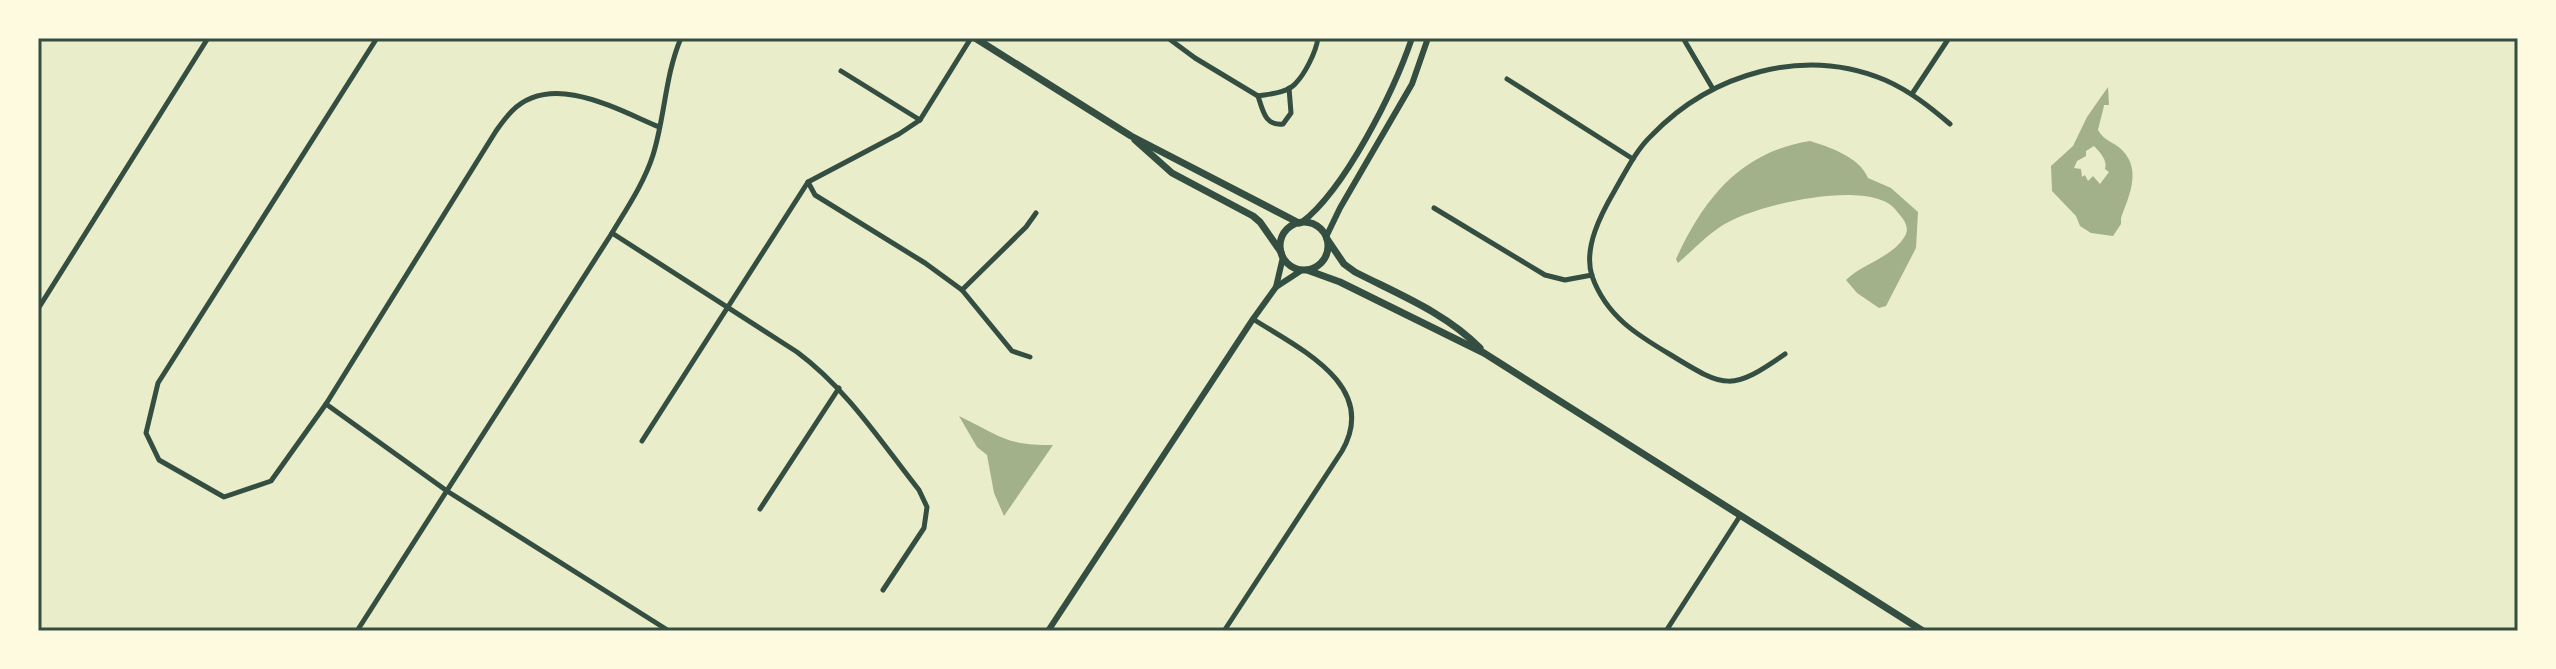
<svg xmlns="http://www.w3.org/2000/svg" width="2556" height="669" viewBox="0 0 2556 669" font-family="Inter,sans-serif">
	<rect width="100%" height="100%" fill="#e9edc9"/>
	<g fill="#a3b18a" fill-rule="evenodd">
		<path d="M 2108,87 L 2109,105 L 2104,105 C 2104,107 2099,126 2098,130 C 2105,142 2113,141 2122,150 C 2142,170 2129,196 2121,218 L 2121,224 L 2113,236 L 2091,233 L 2080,226 L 2076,216 L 2052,191 L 2051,166 L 2073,146 L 2087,117 ZM 2094,146 C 2100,152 2108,161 2105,169 L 2109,172 L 2100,184 L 2093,176 L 2088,181 L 2085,175 L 2082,177 L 2081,169 L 2074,168 L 2077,161 L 2086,156 L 2086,151 Z"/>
		<path d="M 1810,141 C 1829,147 1860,157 1868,178 L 1891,188 L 1918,212 L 1916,248 L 1886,306 L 1879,308 L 1857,293 L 1846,280 C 1862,264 1893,257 1905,236 C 1911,225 1901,217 1895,209 C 1869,178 1751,205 1720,227 C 1705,237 1692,251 1678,263 L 1676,259 C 1704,198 1741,152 1810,141 Z"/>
		<path d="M 959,416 C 999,435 1006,446 1053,445 L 1004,516 L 994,493 L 987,455 L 977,447 Z"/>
	</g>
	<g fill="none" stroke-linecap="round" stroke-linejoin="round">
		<g stroke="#344e41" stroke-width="5">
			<path d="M 377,38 L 158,383 L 146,433 L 159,460 L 224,497 L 271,481 L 326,404 L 496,131 C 501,124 506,117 512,111 C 552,71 618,110 659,127"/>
			<path d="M 1168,38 L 1195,58 L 1258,96 C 1269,94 1287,93 1295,84 C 1305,74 1316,52 1318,38"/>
			<polyline points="1683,38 1713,89"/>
			<polyline points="841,71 920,120"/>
			<polyline points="1507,79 1633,159"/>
			<polyline points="1912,94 1949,38"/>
			<path d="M 1258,96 C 1263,111 1265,126 1283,124 L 1291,113 L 1289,88"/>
			<polyline points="808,182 815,195 925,263 962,290 1012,351 1030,357"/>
			<polyline points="1434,208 1545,275 1565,280 1592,275"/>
			<path d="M 612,233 L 797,352 C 847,389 881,442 919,490 L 927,507 L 924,528 L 883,590"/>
			<polyline points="962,290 1026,227 1036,213"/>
			<polyline points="38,309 208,38"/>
			<path d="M 1785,354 C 1732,391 1726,389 1671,355 C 1637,335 1606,316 1592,276 C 1583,248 1601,214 1615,190 C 1626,171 1636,150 1652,135 C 1712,73 1804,46 1885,80 C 1910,91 1930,107 1950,124"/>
			<polyline points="326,404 447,491 669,631"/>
			<polyline points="642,441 808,182 899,134 920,120 971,38"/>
			<polyline points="760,509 839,388"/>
			<path d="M 357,631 L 612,233 C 627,208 644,183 653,155 C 665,117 665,75 681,38"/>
			<path d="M 1224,631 L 1342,451 C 1380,385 1298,348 1253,319"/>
			<polyline points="1666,631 1740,516"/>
		</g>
		<g stroke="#344e41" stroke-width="6">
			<path d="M 1301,223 C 1345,190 1394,91 1412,38"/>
			<polyline points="1326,237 1340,208 1412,84 1428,38"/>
			<polyline points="1276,287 1283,257"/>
			<polyline points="1048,631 1253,319 1276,287 1302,270"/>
		</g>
		<g stroke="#344e41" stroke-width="7">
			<polyline points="975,38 1131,136 1299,223"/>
			<polyline points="1135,140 1172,173 1253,216 1260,222 1281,252"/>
			<circle cx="1304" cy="246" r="24"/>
			<path d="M 1327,239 L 1344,264 L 1355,272 C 1398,294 1446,313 1480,348"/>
			<polyline points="1307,270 1340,282 1484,353 1923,631"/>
		</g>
	</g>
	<rect width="2556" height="669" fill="none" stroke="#fefae0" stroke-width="80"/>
	<rect x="40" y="40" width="2476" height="589" fill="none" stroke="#344e41" stroke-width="3"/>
</svg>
